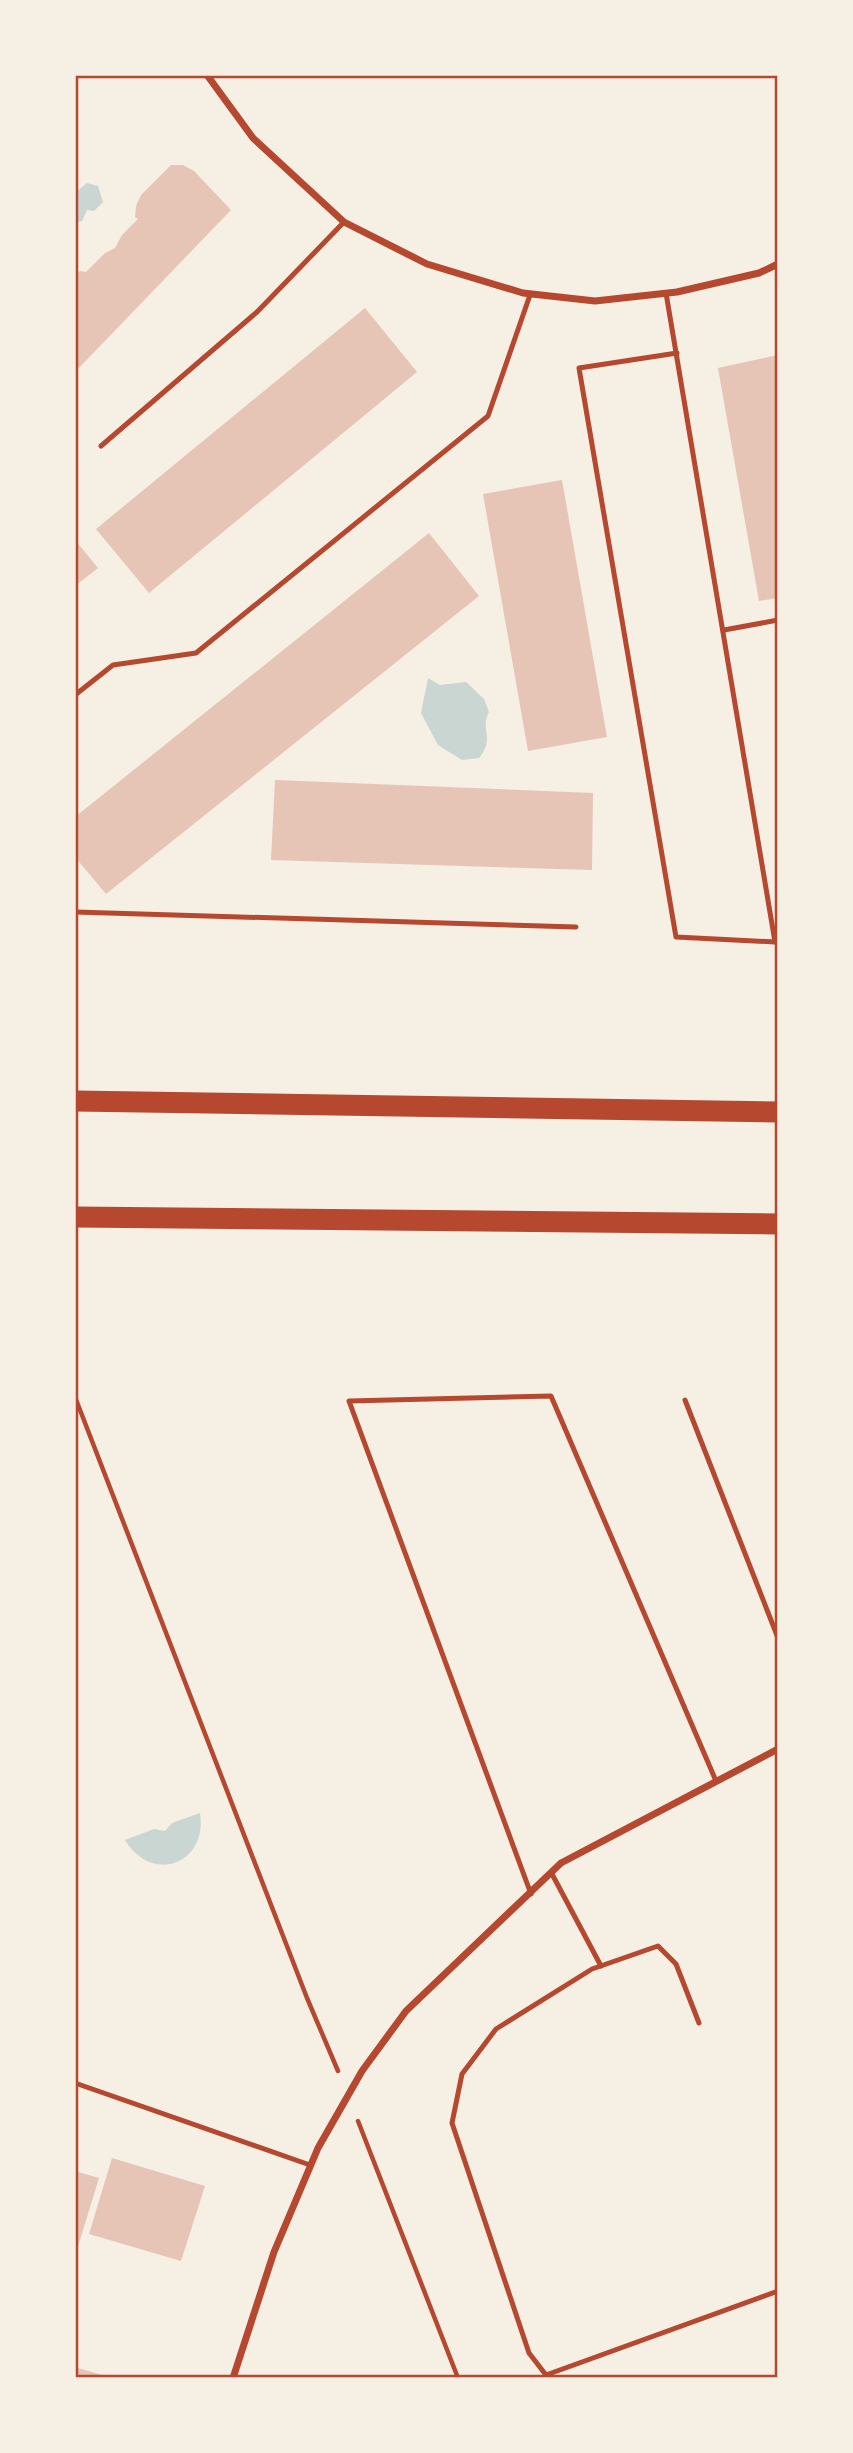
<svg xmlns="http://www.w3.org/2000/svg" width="853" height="2453" viewBox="0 0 853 2453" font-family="'Public Sans',sans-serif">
	<rect width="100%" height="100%" fill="#f6efe4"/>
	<g fill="#c9d6d2">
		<polygon points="87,183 98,186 103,202 94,211 87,210 82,221 75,223 75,193"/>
		<path d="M 428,678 L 440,685 L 466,682 L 484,699 L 489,712 C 479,731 496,737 479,758 L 462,760 L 438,745 L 421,713 Z"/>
		<path d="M 200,1813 C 208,1864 152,1885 125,1840 L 154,1829 L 165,1831 L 172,1823 Z"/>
	</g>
	<g fill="#e6c5b7">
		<polygon points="171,165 183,165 194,171 231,210 75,372 75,274 80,271 86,272 105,253 115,248 122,235 138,219 135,217 136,206 141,195"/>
		<polygon points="365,308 417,372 149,593 96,529"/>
		<polygon points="778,355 778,598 759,601 718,368"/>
		<polygon points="562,480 607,737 528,751 483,494"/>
		<polygon points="429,533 479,596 106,894 75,857 75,817"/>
		<polygon points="75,540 98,568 75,586"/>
		<polygon points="275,780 593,793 592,870 271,860"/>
		<polygon points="112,2158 205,2186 181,2261 89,2234"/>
		<polygon points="75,2171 99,2178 76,2253 75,2253"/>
		<polygon points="75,2367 109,2377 108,2378 75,2378"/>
	</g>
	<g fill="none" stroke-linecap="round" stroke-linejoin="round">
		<g stroke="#b5482f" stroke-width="4.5">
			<polyline points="75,1397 307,1998 338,2071"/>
			<polyline points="358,2121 458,2378"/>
		</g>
		<g stroke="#b5482f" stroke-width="5">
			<polyline points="666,293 775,942 778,942"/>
			<polyline points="677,353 579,368 676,937 775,942"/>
			<polyline points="101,446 257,312 344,222"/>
			<polyline points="724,630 778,620"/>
			<polyline points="75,695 113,665 196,653 488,416 530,295"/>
			<polyline points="75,912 576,927"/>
			<polyline points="685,1400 778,1638"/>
			<polyline points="552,1874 601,1966"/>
			<polyline points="531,1894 349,1401 551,1396 716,1781"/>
			<polyline points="699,2023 676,1964 658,1946 592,1969 496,2029 462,2074 452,2123 529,2353 546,2375 778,2291"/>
			<polyline points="75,2083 310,2165"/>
		</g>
		<g stroke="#b5482f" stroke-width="7">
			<polyline points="207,75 253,138 344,222 427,264 523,293 595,301 677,292 759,273 778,264"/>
			<polyline points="233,2378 274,2252 318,2148 362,2071 406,2011 561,1863 778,1749"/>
		</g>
		<g stroke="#b5482f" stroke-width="21">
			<polyline points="75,1101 778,1112"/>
			<polyline points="75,1217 778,1224"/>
		</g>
	</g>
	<rect width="853" height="2453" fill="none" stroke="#f6efe4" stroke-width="154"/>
	<rect x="77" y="77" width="699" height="2299" fill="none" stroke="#b5482f" stroke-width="2.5"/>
</svg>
